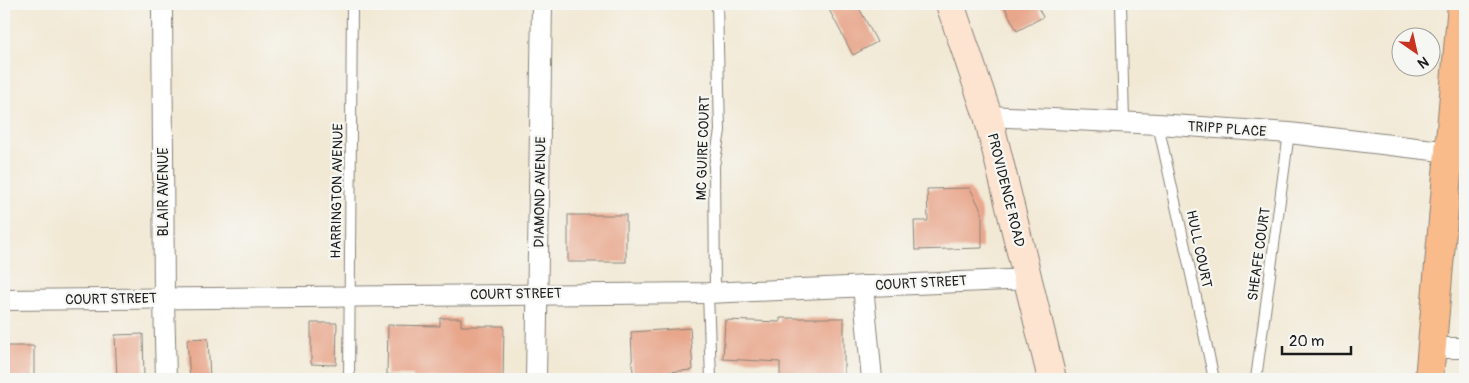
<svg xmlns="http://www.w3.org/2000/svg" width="1469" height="383" viewBox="0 0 1469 383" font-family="Pangolin,sans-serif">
	<rect width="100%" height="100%" fill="#f6f6f2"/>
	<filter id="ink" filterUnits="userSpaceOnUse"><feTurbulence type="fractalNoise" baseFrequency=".02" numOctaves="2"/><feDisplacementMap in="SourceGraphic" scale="10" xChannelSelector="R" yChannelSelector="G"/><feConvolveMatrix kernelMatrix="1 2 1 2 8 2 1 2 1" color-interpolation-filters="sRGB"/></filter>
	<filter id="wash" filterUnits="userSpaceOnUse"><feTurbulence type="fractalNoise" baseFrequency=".0096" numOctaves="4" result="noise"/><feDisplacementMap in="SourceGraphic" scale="20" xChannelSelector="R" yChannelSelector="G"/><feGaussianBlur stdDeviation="1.12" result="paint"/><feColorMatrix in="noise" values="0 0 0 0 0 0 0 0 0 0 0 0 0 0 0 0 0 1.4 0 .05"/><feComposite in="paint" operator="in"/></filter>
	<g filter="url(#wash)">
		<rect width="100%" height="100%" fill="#f2e9d5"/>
		<g id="blocks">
			<g fill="#e8a68b">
				<polygon points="826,4 857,4 877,42 853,55"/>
				<polygon points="1003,4 1036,4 1043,17 1017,31"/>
				<polygon points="970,188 982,212 982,248 915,250 914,221 928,221 927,189"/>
				<rect x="568" y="215" width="58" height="47"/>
				<polygon points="440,318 461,318 461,326 504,326 503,379 466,379 466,377 413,378 413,375 387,375 388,325 440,326"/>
				<polygon points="780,318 844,318 844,379 780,379 780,362 723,359 725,320 780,322"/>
				<polygon points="311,323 337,323 336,365 311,364"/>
				<polygon points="690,328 693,370 633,375 631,332"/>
				<polygon points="143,334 144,379 117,379 115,335"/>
				<polygon points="208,338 210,379 190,379 187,339"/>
				<rect x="5" y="346" width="29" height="32"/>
			</g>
		</g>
	</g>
	<g filter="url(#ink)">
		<use href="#blocks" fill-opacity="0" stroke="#878278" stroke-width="1"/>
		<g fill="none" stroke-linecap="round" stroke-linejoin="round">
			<g stroke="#878278" stroke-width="12">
				<g id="service">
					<polyline points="1121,4 1124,123"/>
					<polyline points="1158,124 1214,379"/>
					<polyline points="715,292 714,166 720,131 717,4"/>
					<polyline points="708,293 711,379"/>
					<polyline points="349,379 352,4"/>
					<polyline points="1256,379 1289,133"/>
				</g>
			</g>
			<g stroke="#878278" stroke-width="22">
				<g id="minor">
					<polyline points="162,4 164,299 166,379"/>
					<polyline points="988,116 1158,124 1289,133 1450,152"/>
					<polyline points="863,286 872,379"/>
					<polyline points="4,300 708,293 1029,279"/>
					<polyline points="1432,348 1465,348"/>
					<polyline points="536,379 542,4"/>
				</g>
			</g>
			<g stroke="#878278" stroke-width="30">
				<polyline id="secondary" points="950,4 988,116 1052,379"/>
			</g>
			<g stroke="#878278" stroke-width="30">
				<polyline id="primary" points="1429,379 1462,4"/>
			</g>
			<use href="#service" stroke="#fff" stroke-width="10"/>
			<use href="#minor" stroke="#fff" stroke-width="20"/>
			<use href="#secondary" stroke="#fde4d1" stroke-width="28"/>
			<use href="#primary" stroke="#fabb8b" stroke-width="28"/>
		</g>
	</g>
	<g text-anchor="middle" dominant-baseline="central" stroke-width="4.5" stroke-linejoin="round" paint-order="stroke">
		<g font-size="14" fill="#1c1c1c" stroke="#f6f6f2">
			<text transform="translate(1227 129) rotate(4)">TRIPP PLACE</text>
			<text transform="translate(703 148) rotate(-88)">MC GUIRE COURT</text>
			<text transform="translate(1006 190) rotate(76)">PROVIDENCE ROAD</text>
			<text transform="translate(337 191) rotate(-89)">HARRINGTON AVENUE</text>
			<text transform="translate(163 192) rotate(-90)">BLAIR AVENUE</text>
			<text transform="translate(540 192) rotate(-89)">DIAMOND AVENUE</text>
			<text transform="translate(1199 249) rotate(78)">HULL COURT</text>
			<text transform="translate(1259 254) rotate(-82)">SHEAFE COURT</text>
			<text transform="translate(921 283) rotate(-3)">COURT STREET</text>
			<text transform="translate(516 294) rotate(-1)">COURT STREET</text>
			<text transform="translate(111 299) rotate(-1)">COURT STREET</text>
		</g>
	</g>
	<rect width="1469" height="383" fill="none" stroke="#f6f6f2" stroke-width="20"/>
	<g transform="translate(1416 52) rotate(146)"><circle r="24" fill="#f6f6f2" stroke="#9f9f9c"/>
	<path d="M0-4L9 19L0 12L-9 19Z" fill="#c8321e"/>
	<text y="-8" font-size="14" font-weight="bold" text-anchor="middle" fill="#1c1c1c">N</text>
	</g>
	<path d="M1282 346v8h69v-8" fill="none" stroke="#1c1c1c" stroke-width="2.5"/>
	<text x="1289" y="346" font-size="15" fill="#1c1c1c" stroke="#f6f6f2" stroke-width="4" paint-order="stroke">20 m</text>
</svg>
